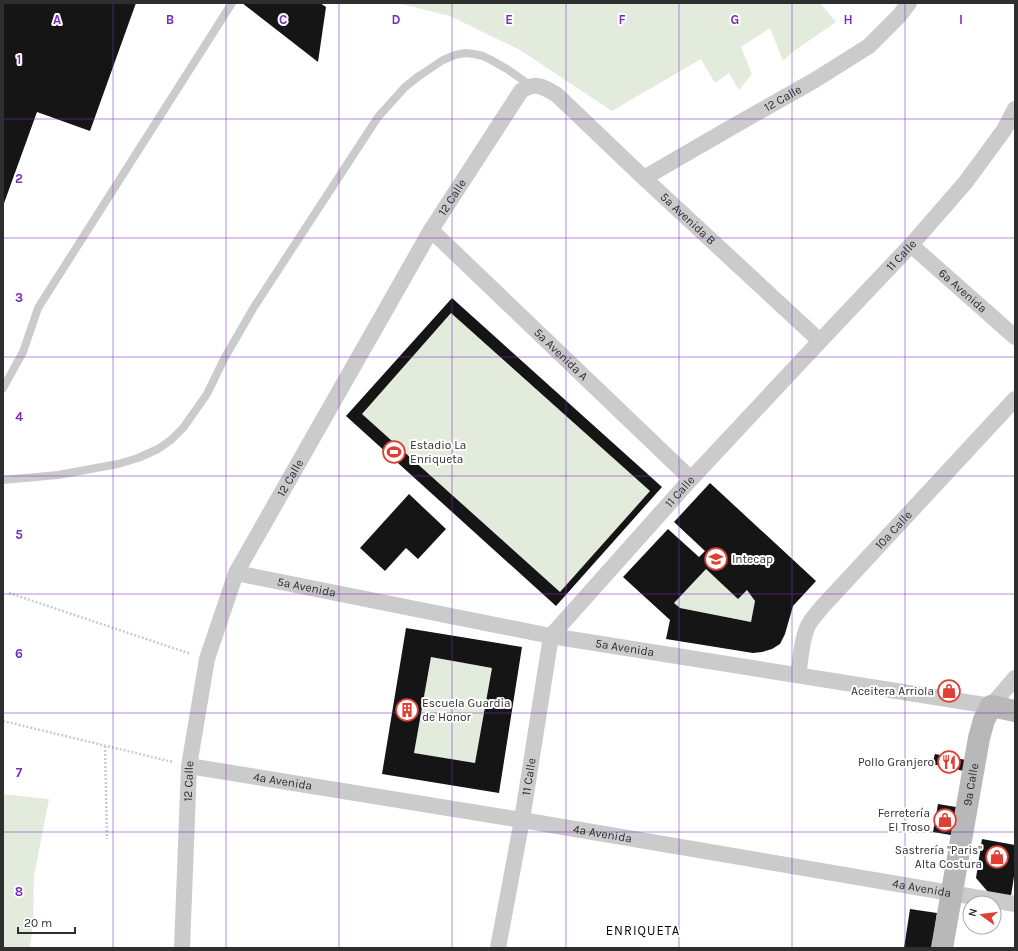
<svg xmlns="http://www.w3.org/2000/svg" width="1018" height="951" viewBox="0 0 1018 951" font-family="Karla,sans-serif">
	<rect width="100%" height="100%" fill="#fff"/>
	<g fill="#e2ebdc">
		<polygon points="398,3 820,3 836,22 794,51 783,61 770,28 741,47 752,74 739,90 729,73 715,83 701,59 612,111 520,50 450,16"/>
		<polygon points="451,313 650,491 560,592 362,414"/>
		<polygon points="706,569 738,599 747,590 755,601 751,622 680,608 674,603"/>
		<polygon points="431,657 492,668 475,763 414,753"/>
		<polygon points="3,794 49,799 34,876 33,921 30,948 3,948"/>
	</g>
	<g fill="#151515" fill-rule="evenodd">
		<polygon points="3,3 136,3 90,131 37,112 3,206"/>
		<polygon points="242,3 320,3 326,7 318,62"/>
		<path d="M 452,298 L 662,487 L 556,606 L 346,416 ZM 451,313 L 650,491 L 560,592 L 362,414 Z"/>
		<path d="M 710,483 L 816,581 L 793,606 L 785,634 L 780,644 L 772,649 L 762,652 L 753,653 L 666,639 L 670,620 L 623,577 L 668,529 L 699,557 L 705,551 L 674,522 ZM 706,569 L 738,599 L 747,590 L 755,601 L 751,622 L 680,608 L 674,603 Z"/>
		<polygon points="409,494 446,529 418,559 406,548 385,571 360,548"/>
		<path d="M 406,628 L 522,647 L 499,793 L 382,774 ZM 431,657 L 492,668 L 475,763 L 414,753 Z"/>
		<polygon points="935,754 966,760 964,771 932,764"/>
		<polygon points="938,804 956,807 951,835 933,832"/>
		<polygon points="982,839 1015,845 1015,870 1011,896 988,892 976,878"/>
		<polygon points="910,909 937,913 932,948 904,948"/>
	</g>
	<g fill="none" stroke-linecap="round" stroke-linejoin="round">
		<g stroke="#cbcbcb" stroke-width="2.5" stroke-dasharray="2 2" stroke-linecap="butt">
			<polyline points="9,593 191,654"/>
			<polyline points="3,721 173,762"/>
			<polyline points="105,746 107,839"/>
		</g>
		<g stroke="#cbcbcb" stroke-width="8">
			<polyline points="3,388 23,352 38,308 232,3"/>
			<polyline points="3,480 58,475 118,464 138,458 158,449 171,440 183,428 207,394 224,359 254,307 378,117 405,87 419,76 443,60 455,55 465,53 474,54 483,56 491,60 507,69 531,86"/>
		</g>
		<g stroke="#cbcbcb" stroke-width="16">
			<path id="s1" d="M 644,178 L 732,127 L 815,80 L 869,46 L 899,16 L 909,3"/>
			<path id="s2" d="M 431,230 L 691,479"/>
			<path id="s3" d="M 911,245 L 1015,337"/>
			<path id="s4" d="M 236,573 L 551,636 L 991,706 L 1015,678"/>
			<path id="s5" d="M 798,675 C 801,660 801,642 807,628 C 810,620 817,614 822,607 L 1015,399"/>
			<path id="s6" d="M 189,766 L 522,820 L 1015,904"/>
			<path id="s7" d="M 182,948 L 189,766 L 207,659 L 236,573 L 431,230 L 521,91 C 536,81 544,87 557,95 L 644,178 L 820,341"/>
			<path id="s8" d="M 498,948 L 522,820 L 551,636 L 691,479 L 820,341 L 911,245 L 965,183 L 1004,130 L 1015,109"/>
		</g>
		<path stroke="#b8b8b8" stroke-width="22" id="s9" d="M 942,948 L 979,738 L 984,720 L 991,706 L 1015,711"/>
	</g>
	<path fill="none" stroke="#7b2cbf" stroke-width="1" stroke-opacity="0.55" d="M 113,3 L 113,948M 226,3 L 226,948M 339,3 L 339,948M 452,3 L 452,948M 566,3 L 566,948M 679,3 L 679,948M 792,3 L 792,948M 905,3 L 905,948M 3,119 L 1015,119M 3,238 L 1015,238M 3,357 L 1015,357M 3,476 L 1015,476M 3,594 L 1015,594M 3,713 L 1015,713M 3,832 L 1015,832"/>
	<defs>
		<g id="stadium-ring" transform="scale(1.15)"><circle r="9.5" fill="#fff" stroke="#df4036" stroke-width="1.5"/><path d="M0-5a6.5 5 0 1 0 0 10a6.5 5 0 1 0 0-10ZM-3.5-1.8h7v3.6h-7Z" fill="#df4036"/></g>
		<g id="university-ring" transform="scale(1.15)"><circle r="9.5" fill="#fff" stroke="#df4036" stroke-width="1.5"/><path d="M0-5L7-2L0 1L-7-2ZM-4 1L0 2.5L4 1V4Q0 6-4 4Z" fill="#df4036"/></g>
		<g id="shop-ring" transform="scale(1.15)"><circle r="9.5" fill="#fff" stroke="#df4036" stroke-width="1.5"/><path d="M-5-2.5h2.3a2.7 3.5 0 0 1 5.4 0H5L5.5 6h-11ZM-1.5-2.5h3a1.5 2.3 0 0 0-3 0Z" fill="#df4036"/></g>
		<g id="building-ring" transform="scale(1.15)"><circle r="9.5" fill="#fff" stroke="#df4036" stroke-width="1.5"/><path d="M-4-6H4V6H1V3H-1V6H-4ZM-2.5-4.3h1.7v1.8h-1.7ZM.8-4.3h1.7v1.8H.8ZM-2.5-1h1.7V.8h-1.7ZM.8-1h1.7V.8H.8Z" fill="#df4036"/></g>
		<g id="restaurant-ring" transform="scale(1.15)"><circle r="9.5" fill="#fff" stroke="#df4036" stroke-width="1.5"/><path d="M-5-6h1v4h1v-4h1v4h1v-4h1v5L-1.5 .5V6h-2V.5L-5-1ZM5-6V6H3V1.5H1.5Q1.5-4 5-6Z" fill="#df4036"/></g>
	</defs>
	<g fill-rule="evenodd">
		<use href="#stadium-ring" x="394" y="452"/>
		<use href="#university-ring" x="716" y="559"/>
		<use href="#shop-ring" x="949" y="691"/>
		<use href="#building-ring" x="407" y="710"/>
		<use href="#restaurant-ring" x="949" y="762"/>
		<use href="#shop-ring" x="945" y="820"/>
		<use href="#shop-ring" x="997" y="857"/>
	</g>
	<g text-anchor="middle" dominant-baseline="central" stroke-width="4" stroke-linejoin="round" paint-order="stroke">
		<g font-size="12" fill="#2e2e2e" stroke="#fff">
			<text stroke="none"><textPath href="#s1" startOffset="160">12 Calle</textPath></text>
			<text stroke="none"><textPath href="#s7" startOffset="815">12 Calle</textPath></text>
			<text stroke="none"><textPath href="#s7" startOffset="1161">5a Avenida B</textPath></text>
			<text stroke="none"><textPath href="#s8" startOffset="834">11 Calle</textPath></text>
			<text stroke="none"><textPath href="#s3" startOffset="69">6a Avenida</textPath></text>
			<text stroke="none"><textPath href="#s2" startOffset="180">5a Avenida A</textPath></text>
			<text stroke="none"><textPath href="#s7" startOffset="491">12 Calle</textPath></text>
			<text stroke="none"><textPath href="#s8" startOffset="510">11 Calle</textPath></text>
			<text stroke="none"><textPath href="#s5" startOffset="179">10a Calle</textPath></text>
			<text stroke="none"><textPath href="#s4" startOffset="72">5a Avenida</textPath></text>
			<text stroke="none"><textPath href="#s4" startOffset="396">5a Avenida</textPath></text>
			<text stroke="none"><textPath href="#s8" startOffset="174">11 Calle</textPath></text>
			<text stroke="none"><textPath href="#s7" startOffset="167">12 Calle</textPath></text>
			<text stroke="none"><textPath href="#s6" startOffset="95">4a Avenida</textPath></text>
			<text stroke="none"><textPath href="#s9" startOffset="166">9a Calle</textPath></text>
			<text stroke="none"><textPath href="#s6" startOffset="419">4a Avenida</textPath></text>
			<text stroke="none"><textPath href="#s6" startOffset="743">4a Avenida</textPath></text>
		</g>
		<g font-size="12" fill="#2e2e2e" stroke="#fff" text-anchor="end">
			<text x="410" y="445" text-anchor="start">Estadio La<tspan x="410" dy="14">Enriqueta</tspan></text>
			<text x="732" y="559" text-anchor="start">Intecap</text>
			<text x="934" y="691">Aceitera Arriola</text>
			<text x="422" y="703" text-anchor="start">Escuela Guardia<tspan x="422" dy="14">de Honor</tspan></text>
			<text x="934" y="762">Pollo Granjero</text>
			<text x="930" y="813">Ferretería<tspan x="930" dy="14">El Troso</tspan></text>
			<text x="982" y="850">Sastrería "Paris"<tspan x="982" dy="14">Alta Costura</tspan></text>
		</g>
		<g font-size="13" letter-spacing="1" fill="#000" stroke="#fff">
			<text x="643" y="930">ENRIQUETA</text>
		</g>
	</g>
	<g font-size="13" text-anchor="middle" font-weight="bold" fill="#7b2cbf" stroke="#fff" stroke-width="4" stroke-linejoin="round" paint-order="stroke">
		<text x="57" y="24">A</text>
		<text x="170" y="24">B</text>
		<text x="283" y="24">C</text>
		<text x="396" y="24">D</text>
		<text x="509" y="24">E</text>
		<text x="622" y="24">F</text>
		<text x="735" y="24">G</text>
		<text x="848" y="24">H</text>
		<text x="961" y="24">I</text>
		<text x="19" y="64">1</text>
		<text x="19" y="183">2</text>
		<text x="19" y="302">3</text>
		<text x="19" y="421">4</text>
		<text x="19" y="539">5</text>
		<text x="19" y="658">6</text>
		<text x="19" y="777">7</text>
		<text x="19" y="896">8</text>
	</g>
	<rect width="1018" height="951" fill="none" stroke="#2e2e2e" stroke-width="8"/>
	<g transform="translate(982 915) rotate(284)"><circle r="19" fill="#ffffff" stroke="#ababab"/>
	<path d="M0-3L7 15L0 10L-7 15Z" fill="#df4036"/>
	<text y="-6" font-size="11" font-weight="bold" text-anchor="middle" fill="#2e2e2e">N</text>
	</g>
	<path d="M18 927v6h57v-6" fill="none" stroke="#2e2e2e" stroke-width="2"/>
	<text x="24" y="927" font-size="12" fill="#2e2e2e" stroke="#ffffff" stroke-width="3" paint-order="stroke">20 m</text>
</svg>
